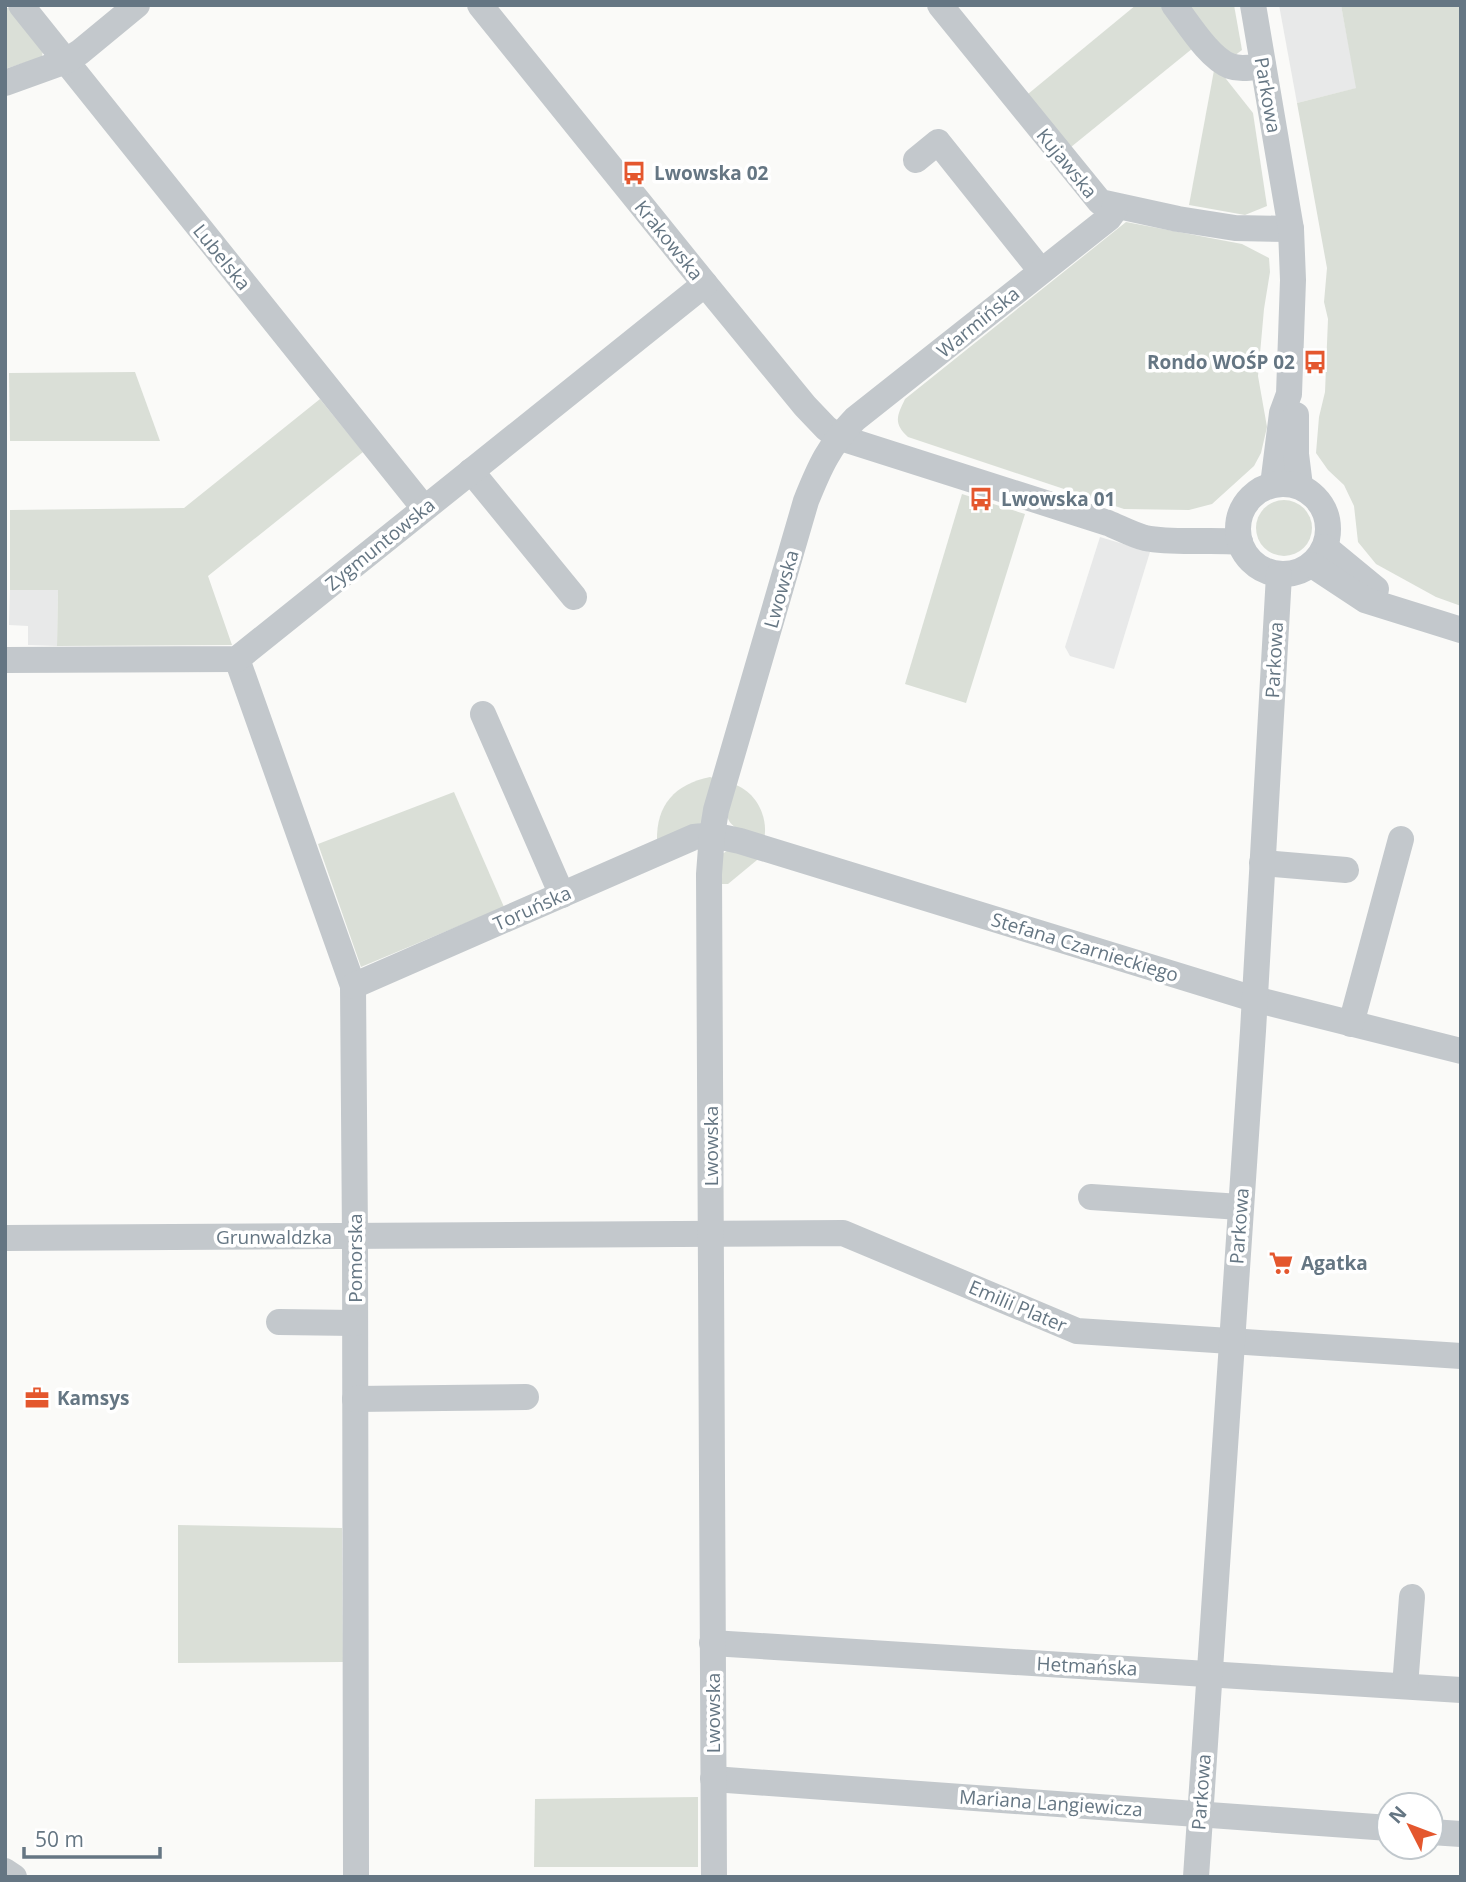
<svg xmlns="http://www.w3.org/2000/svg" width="1466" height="1882" viewBox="0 0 1466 1882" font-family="'Open Sans',sans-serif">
	<rect width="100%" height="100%" fill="#fafaf8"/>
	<g fill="#e8e9e9">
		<polygon points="1279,5 1341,5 1357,88 1297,103"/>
		<polygon points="1100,537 1150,552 1114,669 1070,656 1065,647"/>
		<polygon points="10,590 58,590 57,646 28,645 28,626 9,625"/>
	</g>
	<g fill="#dadfd7">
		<polygon points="1136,5 1166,5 1198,44 1071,147 1028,94"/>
		<polygon points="1181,5 1234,5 1242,50 1234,56 1225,58"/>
		<polygon points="1341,5 1461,5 1461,606 1436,597 1376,564 1358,542 1354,506 1344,485 1328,470 1316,453 1319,417 1325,392 1328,319 1324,302 1327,268 1297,103 1356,88"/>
		<polygon points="5,8 10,8 43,50 42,57 5,69"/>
		<polygon points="1215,65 1253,113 1267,206 1245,215 1189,205"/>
		<path d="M 1126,222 L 1242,244 L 1269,258 L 1270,272 L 1264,309 L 1258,376 L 1267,427 L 1261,453 L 1254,466 L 1212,504 L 1189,510 L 1124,509 L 908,437 C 893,423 897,416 905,399 Z"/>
		<polygon points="135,372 160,441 10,441 9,373"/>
		<polygon points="320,399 363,452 208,576 232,645 57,646 58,590 10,590 10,510 184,508"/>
		<polygon points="962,494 1025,514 966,703 905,684"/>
		<circle cx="1284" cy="528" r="28"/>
		<path d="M 710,777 L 716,779 L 703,822 L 657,841 C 656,805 675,784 710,777 Z"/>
		<path d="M 733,784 C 756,791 769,817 764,840 C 752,835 728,830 727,814 C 726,805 731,793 733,784 Z"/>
		<polygon points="454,792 504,907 361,967 318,844"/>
		<polygon points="727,851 759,855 757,860 728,884 719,884 722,854"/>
		<polygon points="178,1525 342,1528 343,1662 178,1663"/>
		<polygon points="698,1797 698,1867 534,1867 535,1799"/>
	</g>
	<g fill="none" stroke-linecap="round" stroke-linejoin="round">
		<g stroke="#c3c8cc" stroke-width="26">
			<polyline points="21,5 424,508"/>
			<path d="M 480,5 L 705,284 L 805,406 L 826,428 L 838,437 L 1108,523 C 1120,528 1133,535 1145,538 C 1176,544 1208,539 1240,542"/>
			<polyline points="940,5 1100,202 1178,219 1235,228 1291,229"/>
			<path d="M 1174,5 C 1188,23 1209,58 1230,66 C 1241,70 1253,67 1263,66"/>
			<polyline points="1253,5 1291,229 1293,280 1289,394 1282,413 1273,485"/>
			<polyline points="5,83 66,61 80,52 137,5"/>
			<polyline points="916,160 938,142 1041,271"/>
			<polyline points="1296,415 1296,454 1300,486"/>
			<polyline points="471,471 574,597"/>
			<circle cx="1283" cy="529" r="45"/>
			<polyline points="1325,547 1376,589"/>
			<polyline points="1312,565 1365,600 1461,630"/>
			<polyline points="237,659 353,986 355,1237 356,1877"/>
			<polyline points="5,660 237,659 705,284"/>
			<polyline points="483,714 562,895"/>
			<polyline points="1262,863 1346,870"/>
			<polyline points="353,986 694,837 712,835 740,841 1254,999 1461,1051"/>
			<polyline points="1351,1024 1401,839"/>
			<polyline points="1091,1197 1240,1207"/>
			<polyline points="5,1238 843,1233 1077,1331 1461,1356"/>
			<polyline points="279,1322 355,1323"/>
			<polyline points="355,1399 526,1397"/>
			<polyline points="712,1643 1461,1690"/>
			<polyline points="1405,1686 1412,1597"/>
			<polyline points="713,1779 1389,1828"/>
			<polyline points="1431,1832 1461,1834"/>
			<polyline points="5,1871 14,1877"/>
			<path d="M 714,1877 L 709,874 L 712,835 L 716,810 L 806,501 C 820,466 829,446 855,419 L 1109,218 L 1114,211 L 1115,206"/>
			<polyline points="1196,1877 1253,1031 1279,575"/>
		</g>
	</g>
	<defs>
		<g id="bus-bare" transform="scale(1.89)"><path d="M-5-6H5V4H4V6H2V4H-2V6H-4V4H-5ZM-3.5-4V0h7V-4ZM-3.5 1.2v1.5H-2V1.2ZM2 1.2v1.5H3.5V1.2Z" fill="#e4572e" stroke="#fff" stroke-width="2.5" paint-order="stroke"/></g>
		<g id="supermarket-bare" transform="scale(1.89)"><path d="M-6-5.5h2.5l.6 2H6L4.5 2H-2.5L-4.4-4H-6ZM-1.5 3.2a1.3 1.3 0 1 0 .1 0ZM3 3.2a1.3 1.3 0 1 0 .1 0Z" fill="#e4572e" stroke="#fff" stroke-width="2.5" paint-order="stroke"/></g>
		<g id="office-bare" transform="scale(1.89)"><path d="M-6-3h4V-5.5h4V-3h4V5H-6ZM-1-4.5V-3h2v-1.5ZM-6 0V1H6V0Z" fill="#e4572e" stroke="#fff" stroke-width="2.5" paint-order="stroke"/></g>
	</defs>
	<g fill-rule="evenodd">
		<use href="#bus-bare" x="634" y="173"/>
		<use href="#bus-bare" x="1315" y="362"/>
		<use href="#bus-bare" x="981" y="499"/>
		<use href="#supermarket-bare" x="1281" y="1263"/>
		<use href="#office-bare" x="37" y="1398"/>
	</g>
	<g text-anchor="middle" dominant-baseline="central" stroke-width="7" stroke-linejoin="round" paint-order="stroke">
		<g font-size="19" fill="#657683" stroke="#fff">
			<text transform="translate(1268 95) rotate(80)">Parkowa</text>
			<text transform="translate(1067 163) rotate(51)">Kujawska</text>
			<text transform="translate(669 240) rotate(51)">Krakowska</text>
			<text transform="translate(222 257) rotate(51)">Lubelska</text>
			<text transform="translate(978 322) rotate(-39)">Warmińska</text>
			<text transform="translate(380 544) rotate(-39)">Zygmuntowska</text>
			<text transform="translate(781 589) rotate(-74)">Lwowska</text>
			<text transform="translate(1274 660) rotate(-87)">Parkowa</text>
			<text transform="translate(532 908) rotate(-24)">Toruńska</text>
			<text transform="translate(1085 947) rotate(17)">Stefana Czarnieckiego</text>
			<text transform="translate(711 1146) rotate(-90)">Lwowska</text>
			<text transform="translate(1239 1226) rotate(-86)">Parkowa</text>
			<text x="274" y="1237">Grunwaldzka</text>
			<text transform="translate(355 1258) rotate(-90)">Pomorska</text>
			<text transform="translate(1018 1306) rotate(23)">Emilii Plater</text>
			<text transform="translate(1087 1666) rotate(3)">Hetmańska</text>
			<text transform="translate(713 1713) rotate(-90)">Lwowska</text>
			<text transform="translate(1201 1792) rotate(-86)">Parkowa</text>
			<text transform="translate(1051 1803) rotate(4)">Mariana Langiewicza</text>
		</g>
		<g font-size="19" font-weight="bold" fill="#657683" stroke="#fff" text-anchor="start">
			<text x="654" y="173">Lwowska 02</text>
			<text x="1295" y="362" text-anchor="end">Rondo WOŚP 02</text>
			<text x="1001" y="499">Lwowska 01</text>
			<text x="1301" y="1263">Agatka</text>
			<text x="57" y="1398">Kamsys</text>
		</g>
	</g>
	<rect width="1466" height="1882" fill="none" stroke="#657683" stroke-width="14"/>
	<g transform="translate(1410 1826) rotate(312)"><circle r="33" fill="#ffffff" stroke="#c1c8cd" stroke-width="2"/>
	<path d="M0-5L12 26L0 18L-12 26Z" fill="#e4572e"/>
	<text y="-10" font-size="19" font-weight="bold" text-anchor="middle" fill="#657683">N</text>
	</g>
	<path d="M24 1847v10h136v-10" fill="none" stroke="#657683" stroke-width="3.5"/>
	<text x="35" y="1847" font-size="21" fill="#657683" stroke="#ffffff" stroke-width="5" paint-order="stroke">50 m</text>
</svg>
